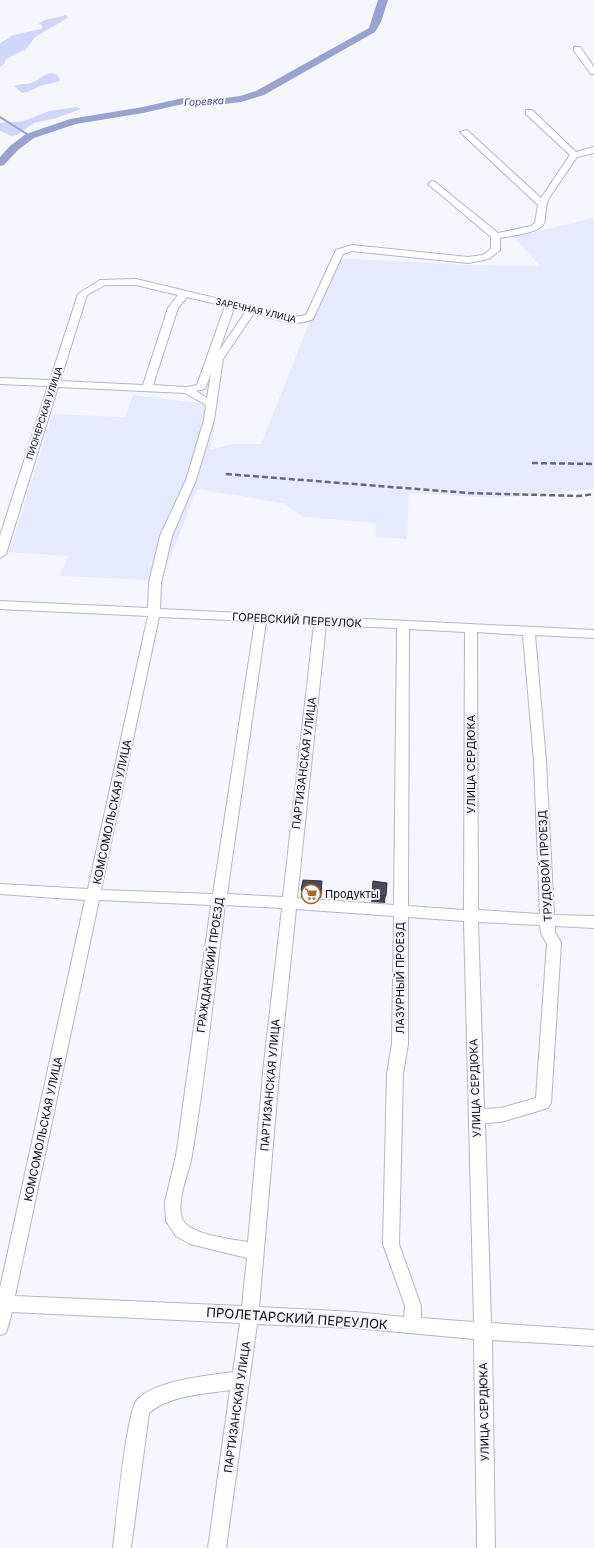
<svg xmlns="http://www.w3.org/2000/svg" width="594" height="1548" viewBox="0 0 594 1548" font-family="Inter,sans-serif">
	<rect width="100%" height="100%" fill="#f6f7fe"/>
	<polygon fill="#e6eafd" points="594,218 594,489 497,498 409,493 407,539 375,537 376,523 303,517 283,503 197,489 160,584 151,580 60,576 68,556 9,552 53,414 125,417 133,395 206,404 206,419 216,420 210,450 231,444 261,444 335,258 470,265 540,266 514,237"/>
	<g fill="#d0d6f9">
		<path d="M 66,15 L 68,17 L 66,19 L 35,37 L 26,49 L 6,59 L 4,64 L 0,67 L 0,43 L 13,35 L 41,29 L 43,27 L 39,23 C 46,18 58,18 66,15 Z"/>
		<path d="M 50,73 L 56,74 L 60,79 L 60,81 L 40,86 L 28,92 L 22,93 L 14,86 C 21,83 27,85 33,82 C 39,80 43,75 50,73 Z"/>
		<polygon points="77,107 81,109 56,118 34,123 17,135 11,136 0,131 0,123 24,121 49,111"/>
	</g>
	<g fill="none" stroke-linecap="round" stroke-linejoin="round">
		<polyline stroke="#9aa2d2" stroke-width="2" points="0,117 30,136"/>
		<polygon fill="#9aa2d2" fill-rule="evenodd" points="378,0 388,0 381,22 375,32 264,95 241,102 225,104 183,104 143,113 76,124 34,138 18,150 4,165 0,166 0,157 10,146 26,134 70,119 143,107 183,98 225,98 240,96 256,91 369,28"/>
		<g stroke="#b3b6c6" stroke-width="2">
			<g id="minor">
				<polygon points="574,47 580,47 594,67 594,74 591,74 574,51"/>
				<path d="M 526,110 L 532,110 L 576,152 L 594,147 L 594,153 L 577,157 L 549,198 C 545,206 546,214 544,223 C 541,233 510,236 500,238 L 500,250 L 489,259 L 468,263 L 352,251 L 343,254 L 313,319 C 295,328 272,318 254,313 L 223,359 L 214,420 L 196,480 L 172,536 L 161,583 L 160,609 L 594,630 L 594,638 L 535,635 L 546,761 L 554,915 L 594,916 L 594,928 L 555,926 L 555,932 L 561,943 L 551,1103 L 548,1108 L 501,1122 L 485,1123 L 491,1323 L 594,1330 L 594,1346 L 492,1340 L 495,1548 L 477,1548 L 474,1339 L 355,1328 L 257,1324 L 226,1548 L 208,1548 L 230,1390 C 204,1394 170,1395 149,1413 L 131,1548 L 113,1548 C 116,1525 126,1413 137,1400 C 155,1380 207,1376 233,1372 L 240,1323 L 12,1312 L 6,1333 L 0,1335 L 0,1288 L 85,900 L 0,894 L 0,884 L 88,889 L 148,616 L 0,609 L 0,601 L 148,608 L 149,583 L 160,536 L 186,480 L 204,420 L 206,405 L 185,393 L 58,387 L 6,554 L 0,558 L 0,536 L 48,386 L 0,384 L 0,378 L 50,380 L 78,294 L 100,280 L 136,279 L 294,317 L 306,315 L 336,250 L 352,245 L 468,257 L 483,255 L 491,249 L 491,237 L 428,184 L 432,181 L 435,182 L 498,233 L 531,226 L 535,223 L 538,205 L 460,132 L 467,130 L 541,198 L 570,155 L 526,114 ZM 105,285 L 136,285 L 178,295 L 168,308 L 143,385 L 60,381 L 87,295 ZM 187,297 L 225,306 L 197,385 L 187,387 L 153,385 L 178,308 ZM 234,308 L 246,311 L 219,351 ZM 211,373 L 207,398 L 196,391 L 205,389 ZM 159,617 L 255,621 L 213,894 L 101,890 ZM 266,622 L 314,624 L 283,897 L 227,894 ZM 326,625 L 397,628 L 394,905 L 297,898 ZM 409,629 L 465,632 L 464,910 L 408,906 ZM 477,632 L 523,635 L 534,761 L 540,914 L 478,910 ZM 99,900 L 211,905 L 176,1156 L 165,1202 L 166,1221 L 176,1236 L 190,1244 L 247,1258 L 242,1306 L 15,1296 ZM 225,905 L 282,908 L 264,1063 L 248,1242 C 233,1239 187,1235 182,1218 C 176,1199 189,1174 192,1155 C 206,1073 214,988 225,905 ZM 296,909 L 394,916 L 392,1044 L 387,1074 L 383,1244 L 405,1306 L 404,1317 L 355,1312 L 259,1307 L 280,1063 ZM 408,917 L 464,921 L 474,1322 L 421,1318 L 421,1306 L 399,1244 L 403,1074 L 408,1044 ZM 478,922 L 540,925 L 541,933 L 547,944 L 536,1098 L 501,1108 L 484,1109 Z"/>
			</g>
		</g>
		<use href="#minor" fill="#fff" fill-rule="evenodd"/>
		<g stroke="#696a70" stroke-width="2.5" stroke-dasharray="6 3" stroke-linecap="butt">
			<polyline points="532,463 594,464"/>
			<polyline points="226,474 468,493 579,496 594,494"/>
		</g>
	</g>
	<g fill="#40414d">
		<polygon points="373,881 387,883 385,903 371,902"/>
		<polygon points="322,888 321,898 301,897 301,890"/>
	</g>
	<polygon fill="#34353f" points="322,881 322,888 321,898 321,892"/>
	<g fill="#4a4c5a" stroke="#34353f">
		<polygon points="303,880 322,881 321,892 301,890"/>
		<polygon points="373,881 387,883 386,896 372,895"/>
	</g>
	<defs>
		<g id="supermarket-ring" transform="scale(1)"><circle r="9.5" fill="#f6f7fe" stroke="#a56d2a" stroke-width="1.5"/><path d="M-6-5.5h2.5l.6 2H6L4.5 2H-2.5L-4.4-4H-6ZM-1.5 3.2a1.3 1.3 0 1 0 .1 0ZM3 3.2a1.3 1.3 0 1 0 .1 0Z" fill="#a56d2a"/></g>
	</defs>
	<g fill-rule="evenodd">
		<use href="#supermarket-ring" x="311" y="894"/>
	</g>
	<g text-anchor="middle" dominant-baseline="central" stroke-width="4" stroke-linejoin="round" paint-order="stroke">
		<g font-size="9" fill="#0b0c12" stroke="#f6f7fe">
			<text transform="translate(256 310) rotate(13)">ЗАРЕЧНАЯ УЛИЦА</text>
			<text transform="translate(44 413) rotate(-72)">ПИОНЕРСКАЯ УЛИЦА</text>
		</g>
		<g font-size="10" font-style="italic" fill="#464c8a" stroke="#f6f7fe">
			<text transform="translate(204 101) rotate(-3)">Горевка</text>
		</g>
		<g font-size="11" fill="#0b0c12" stroke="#f6f7fe">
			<text transform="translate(297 620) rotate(3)">ГОРЕВСКИЙ ПЕРЕУЛОК</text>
			<text transform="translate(304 763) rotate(-83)">ПАРТИЗАНСКАЯ УЛИЦА</text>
			<text transform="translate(471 764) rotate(-90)">УЛИЦА СЕРДЮКА</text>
			<text transform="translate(112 812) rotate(-78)">КОМСОМОЛЬСКАЯ УЛИЦА</text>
			<text transform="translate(545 866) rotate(-93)">ТРУДОВОЙ ПРОЕЗД</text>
			<text transform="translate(210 965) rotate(-82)">ГРАЖДАНСКИЙ ПРОЕЗД</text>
			<text transform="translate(400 978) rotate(-90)">ЛАЗУРНЫЙ ПРОЕЗД</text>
			<text transform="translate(270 1085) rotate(-85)">ПАРТИЗАНСКАЯ УЛИЦА</text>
			<text transform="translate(475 1088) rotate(-92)">УЛИЦА СЕРДЮКА</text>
			<text transform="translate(43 1129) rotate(-78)">КОМСОМОЛЬСКАЯ УЛИЦА</text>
			<text transform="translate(237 1407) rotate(-82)">ПАРТИЗАНСКАЯ УЛИЦА</text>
			<text transform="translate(484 1412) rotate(-91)">УЛИЦА СЕРДЮКА</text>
		</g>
		<g font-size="11" fill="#0b0c12" stroke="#f6f7fe" text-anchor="start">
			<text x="325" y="894">Продукты</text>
		</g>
		<g font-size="13" fill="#0b0c12" stroke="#f6f7fe">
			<text transform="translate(297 1318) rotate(4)">ПРОЛЕТАРСКИЙ ПЕРЕУЛОК</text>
		</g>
	</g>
</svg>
